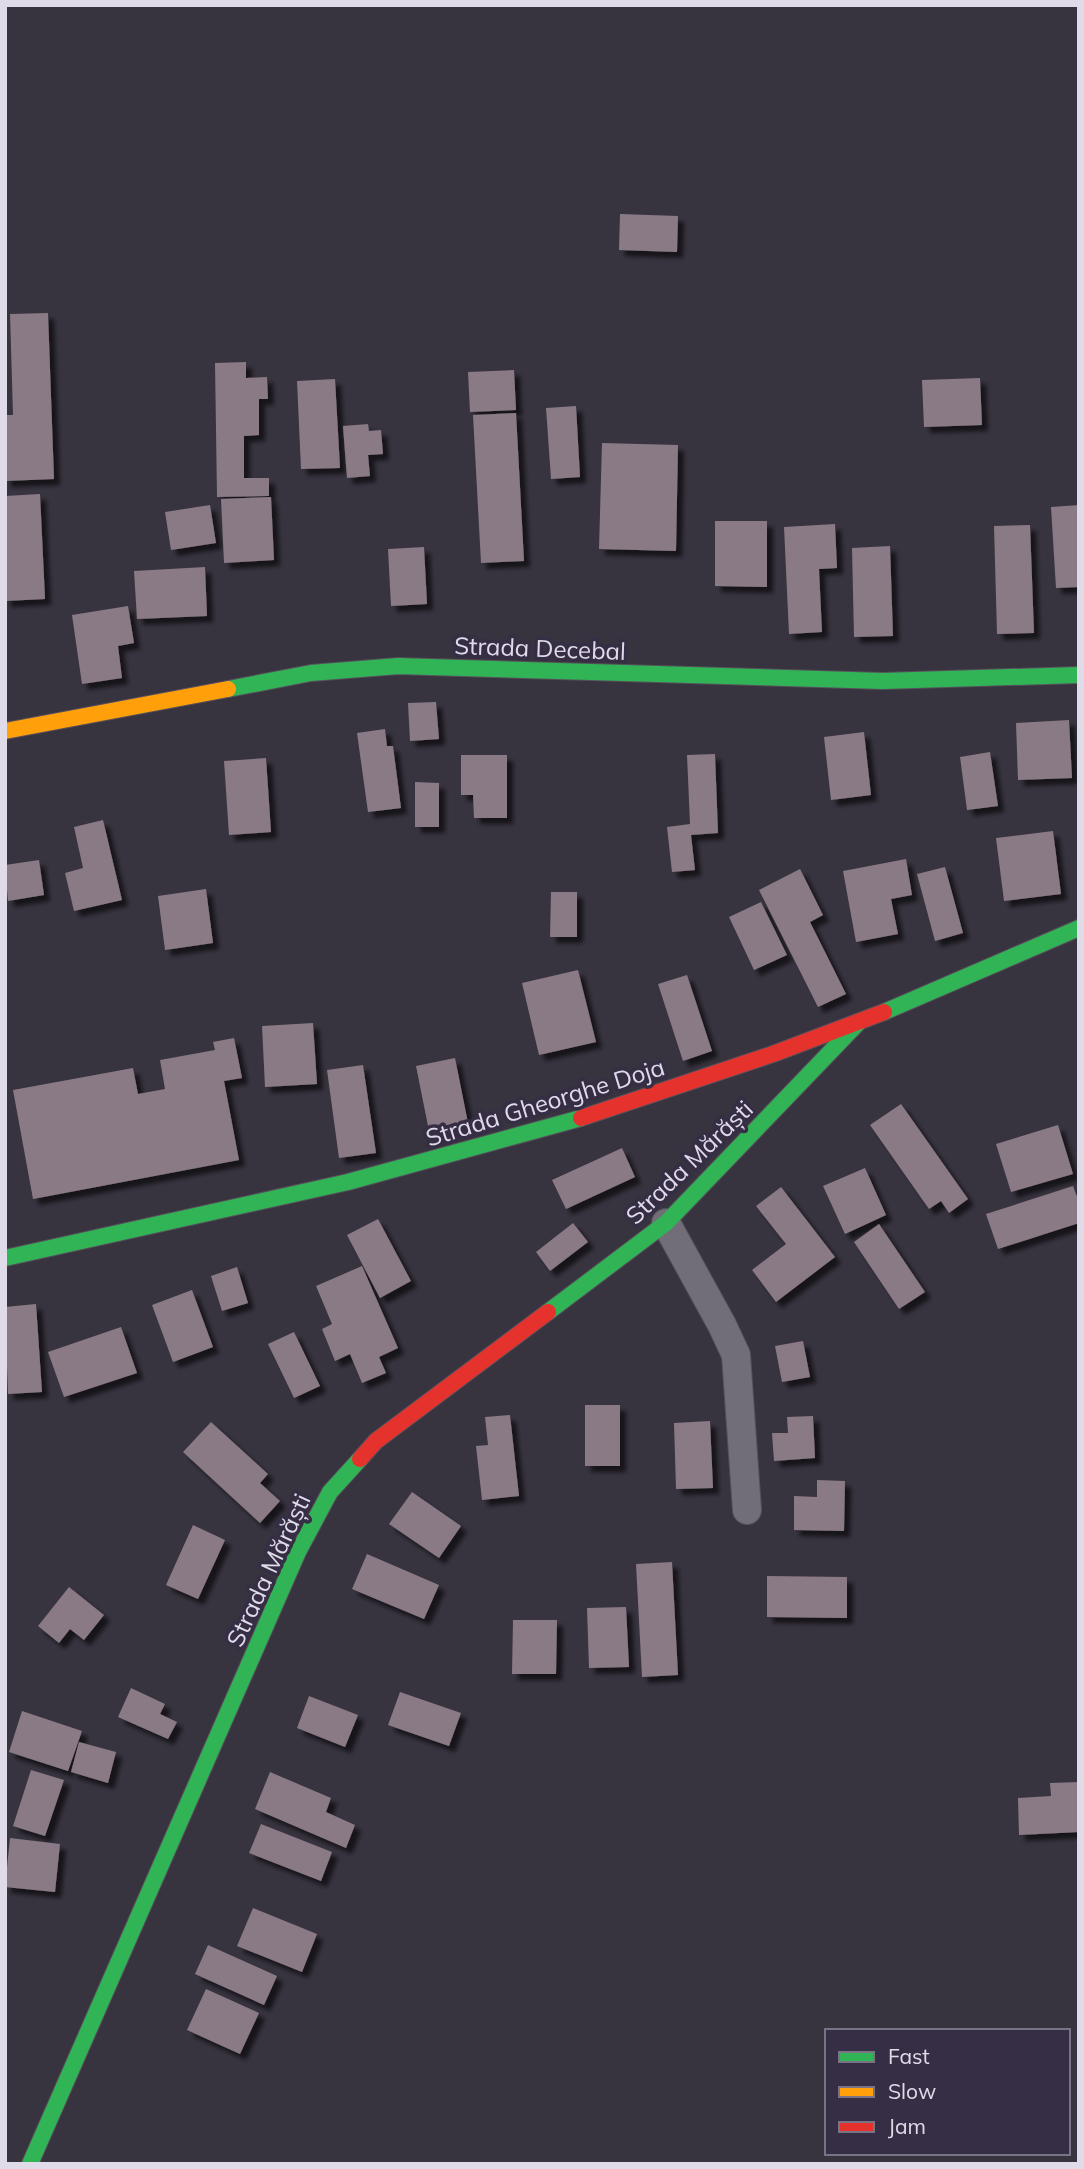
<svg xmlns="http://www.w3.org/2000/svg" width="1084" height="2169" viewBox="0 0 1084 2169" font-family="Mulish,sans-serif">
	<defs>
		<filter id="shadow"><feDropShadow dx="6" dy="6" stdDeviation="2" flood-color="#0009"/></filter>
	</defs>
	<rect width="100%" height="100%" fill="#37333f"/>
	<g fill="#8a7a85" filter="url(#shadow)">
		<polygon points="620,214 678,216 677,252 619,250"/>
		<polygon points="48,313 54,479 5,481 5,415 13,415 10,314"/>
		<polygon points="246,362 246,378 267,377 268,399 259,399 259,435 244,436 244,478 269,478 269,496 217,497 215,363"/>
		<polygon points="514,370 516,410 470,412 468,372"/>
		<polygon points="980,378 982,425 924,427 922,380"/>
		<polygon points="335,379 340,468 301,469 297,381"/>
		<polygon points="576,406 580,477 551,479 546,408"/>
		<polygon points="516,413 524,561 481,563 473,415"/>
		<polygon points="368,424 369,431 381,430 383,454 368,455 370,476 347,478 343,426"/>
		<polygon points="602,443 678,445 676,551 599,549"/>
		<polygon points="40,494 45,599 5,601 5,496"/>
		<polygon points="271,497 274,560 224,563 221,499"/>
		<polygon points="210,505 216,543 171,550 165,512"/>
		<polygon points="1079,505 1079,587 1056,588 1051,507"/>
		<polygon points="715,521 767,521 767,587 715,586"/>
		<polygon points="835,524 837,568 819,569 822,632 789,634 784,527"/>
		<polygon points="1030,525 1034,633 997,634 994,526"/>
		<polygon points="890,546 893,636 854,637 852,548"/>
		<polygon points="424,547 427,604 391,606 388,549"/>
		<polygon points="205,567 207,616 137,619 134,571"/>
		<polygon points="128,606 134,643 118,646 122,678 82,684 72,615"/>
		<polygon points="436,702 439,739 410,741 408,703"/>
		<polygon points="1069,720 1072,778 1018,780 1016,723"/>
		<polygon points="385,729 387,746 393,746 401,808 368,812 357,733"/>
		<polygon points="864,732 871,795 831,800 824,737"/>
		<polygon points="990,752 998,806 967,810 960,757"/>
		<polygon points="715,754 718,833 691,835 695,870 672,872 667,827 690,824 687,755"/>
		<polygon points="461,755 507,755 507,818 474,818 473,795 461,795"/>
		<polygon points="266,758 271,832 229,835 224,761"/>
		<polygon points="415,782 439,783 439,827 415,827"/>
		<polygon points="103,820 122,900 74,911 65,873 83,868 74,827"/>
		<polygon points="1053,831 1061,894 1004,901 996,838"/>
		<polygon points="906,859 912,895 891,899 898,934 856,942 843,871"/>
		<polygon points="39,860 44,895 8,901 5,865"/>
		<polygon points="945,867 963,933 935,941 917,874"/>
		<polygon points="800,869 823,915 810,922 846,994 818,1007 759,890"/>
		<polygon points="206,889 213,943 165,950 158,896"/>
		<polygon points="551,892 577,892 577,937 550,937"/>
		<polygon points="761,902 787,955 754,970 729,917"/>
		<polygon points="578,970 596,1042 539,1055 522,983"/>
		<polygon points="687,975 712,1051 683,1061 658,984"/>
		<polygon points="313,1023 317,1084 265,1087 262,1026"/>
		<polygon points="234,1038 242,1078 224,1081 239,1160 33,1199 13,1090 133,1068 138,1094 165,1089 160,1060 215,1050 213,1042"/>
		<polygon points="455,1058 468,1123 429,1131 416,1066"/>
		<polygon points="363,1065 376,1153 339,1158 327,1070"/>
		<polygon points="901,1104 968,1199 949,1213 941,1201 929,1209 870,1125"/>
		<polygon points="1058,1125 1073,1174 1011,1192 996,1144"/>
		<polygon points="622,1148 635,1177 566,1209 552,1180"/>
		<polygon points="865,1168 886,1215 845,1234 823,1186"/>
		<polygon points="1073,1186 1079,1202 1079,1223 998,1249 986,1214"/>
		<polygon points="781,1187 835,1257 776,1302 752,1270 786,1244 756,1206"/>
		<polygon points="378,1219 411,1281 380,1298 347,1235"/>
		<polygon points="573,1223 588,1242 550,1271 536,1252"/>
		<polygon points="879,1224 925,1292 899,1309 854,1242"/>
		<polygon points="362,1266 398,1348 379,1357 386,1373 362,1383 350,1354 335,1361 322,1329 332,1324 316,1286"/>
		<polygon points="237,1267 248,1303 222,1311 211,1276"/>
		<polygon points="192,1290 213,1347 173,1362 152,1305"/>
		<polygon points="36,1304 42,1392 8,1394 5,1307"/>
		<polygon points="121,1327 137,1373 64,1397 48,1352"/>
		<polygon points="294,1332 320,1386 294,1398 268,1344"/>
		<polygon points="803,1341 810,1377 782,1382 775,1346"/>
		<rect x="585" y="1405" width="35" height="61"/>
		<polygon points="510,1415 519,1496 482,1500 476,1446 488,1445 485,1417"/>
		<polygon points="813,1416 815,1458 774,1461 772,1433 788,1433 787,1417"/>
		<polygon points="710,1421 713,1488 676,1489 674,1423"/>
		<polygon points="211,1422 268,1474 260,1483 280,1501 260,1523 183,1452"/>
		<polygon points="817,1480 845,1481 844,1531 794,1530 794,1496 817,1497"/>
		<polygon points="412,1492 461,1526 439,1558 389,1524"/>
		<polygon points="193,1525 225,1540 198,1599 166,1585"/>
		<polygon points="367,1554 439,1585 424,1619 352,1589"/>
		<polygon points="672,1562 678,1675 642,1677 636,1564"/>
		<polygon points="767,1576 847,1577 847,1618 767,1617"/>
		<polygon points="69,1587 104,1615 84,1640 70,1629 59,1643 38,1626"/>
		<polygon points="626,1607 629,1667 589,1668 587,1608"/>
		<polygon points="513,1620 557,1620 556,1674 512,1674"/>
		<polygon points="131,1688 165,1704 160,1714 177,1722 168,1739 118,1717"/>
		<polygon points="400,1692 461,1713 449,1746 388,1725"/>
		<polygon points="309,1696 358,1715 345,1747 297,1728"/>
		<polygon points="22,1711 82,1731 68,1771 9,1752"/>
		<polygon points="79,1742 116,1752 108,1783 71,1772"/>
		<polygon points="31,1770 64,1780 45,1836 13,1826"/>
		<polygon points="270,1772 331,1798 326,1812 355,1825 346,1848 255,1809"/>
		<polygon points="1079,1782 1079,1832 1019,1835 1018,1798 1051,1796 1050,1783"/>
		<polygon points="261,1824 332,1852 321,1881 249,1853"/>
		<polygon points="10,1838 60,1844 55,1892 5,1887"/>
		<polygon points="253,1908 317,1934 302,1972 237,1946"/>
		<polygon points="208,1945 277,1976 264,2005 195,1974"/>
		<polygon points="206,1989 259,2013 240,2054 187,2030"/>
	</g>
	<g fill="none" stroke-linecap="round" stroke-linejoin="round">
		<g stroke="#56515c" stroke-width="30">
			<polyline id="street" points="666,1223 722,1325 736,1355 747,1510"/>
		</g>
		<g stroke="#56515c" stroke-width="18">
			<g id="fast">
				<polyline points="228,689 311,673 398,666 883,681 1079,675"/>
				<polyline points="884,1012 1079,928"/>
				<polyline points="5,1258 348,1182 581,1118"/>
				<polyline points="548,1312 666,1223 859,1022"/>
				<polyline points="30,2164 298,1552 330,1492 360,1459"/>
			</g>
		</g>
		<g stroke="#56515c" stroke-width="18">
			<polyline id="slow" points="5,731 228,689"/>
		</g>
		<g stroke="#56515c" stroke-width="18">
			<g id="jam">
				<polyline points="581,1118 773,1054 884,1012"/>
				<polyline points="360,1459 376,1441 548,1312"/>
			</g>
		</g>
		<use href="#street" stroke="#726e78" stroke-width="28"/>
		<use href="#fast" stroke="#30b455" stroke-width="16"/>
		<use href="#slow" stroke="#ff9f0a" stroke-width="16"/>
		<use href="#jam" stroke="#e5322d" stroke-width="16"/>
	</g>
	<g text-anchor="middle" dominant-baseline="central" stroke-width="7" stroke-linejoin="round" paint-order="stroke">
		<g font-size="24" fill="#e0dbe9" stroke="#362e44">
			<text transform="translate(540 648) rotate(2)">Strada Decebal</text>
			<text transform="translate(545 1102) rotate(-17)">Strada Gheorghe Doja</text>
			<text transform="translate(689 1162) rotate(-44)">Strada Mărăști</text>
			<text transform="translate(268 1570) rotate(-65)">Strada Mărăști</text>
		</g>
	</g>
	<rect width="1084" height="2169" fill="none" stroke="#e0dbe9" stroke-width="14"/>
	<rect x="825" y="2029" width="245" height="126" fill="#362e44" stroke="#7a7386" stroke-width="2"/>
	<rect x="839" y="2052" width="35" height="10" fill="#30b455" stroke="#7a7386" stroke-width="2"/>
	<text x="888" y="2064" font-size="21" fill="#e0dbe9">Fast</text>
	<rect x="839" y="2087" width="35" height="10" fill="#ff9f0a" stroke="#7a7386" stroke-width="2"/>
	<text x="888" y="2099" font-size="21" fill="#e0dbe9">Slow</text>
	<rect x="839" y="2122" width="35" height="10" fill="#e5322d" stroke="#7a7386" stroke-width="2"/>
	<text x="888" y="2134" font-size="21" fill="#e0dbe9">Jam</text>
</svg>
